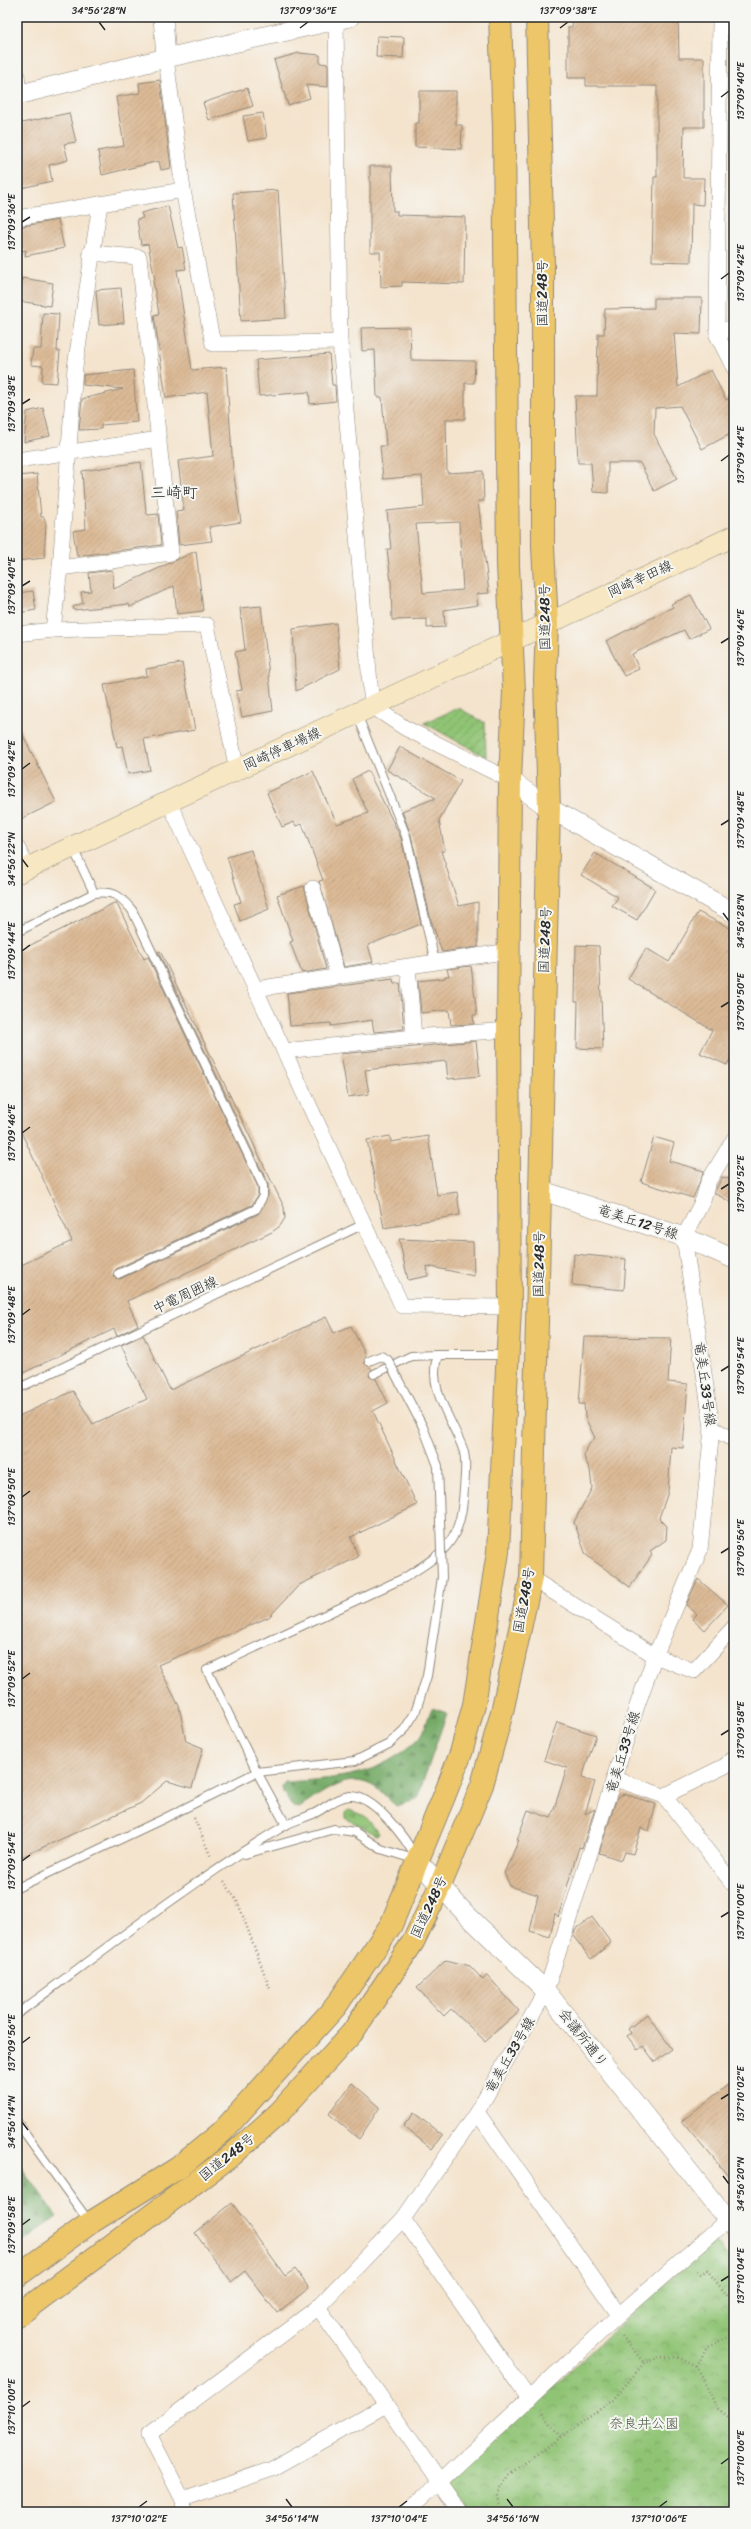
<svg xmlns="http://www.w3.org/2000/svg" width="751" height="2529" viewBox="0 0 751 2529" font-family="Sriracha,'Klee One',sans-serif">
	<defs>
		<pattern id="grass-tufts" width="24" height="20" patternUnits="userSpaceOnUse"><rect width="24" height="20" fill="#90c475"/><path d="M3 7l-1-3M5 7V3M7 7l1-3M15 17l-1-3M17 17v-4M19 17l1-3" fill="none" stroke="#769f60"/></pattern>
		<pattern id="forest-firs" width="22" height="20" patternUnits="userSpaceOnUse"><rect width="22" height="20" fill="#74aa66"/><path d="M5 1l3.5 6h-7zM16 11l3.5 6h-7z" fill="#5f8b54"/></pattern>
		<pattern id="park-crowns" width="20" height="18" patternUnits="userSpaceOnUse"><rect width="20" height="18" fill="#90c475"/><path d="M2 6a3 3 0 1 1 6 0M12 15a3 3 0 1 1 6 0" fill="none" stroke="#769f60"/></pattern>
		<pattern id="garden-furrows" width="10" height="10" patternUnits="userSpaceOnUse"><rect width="10" height="10" fill="#90c475"/><path d="M-1 1l2-2M0 10L10 0M9 11l2-2" fill="none" stroke="#769f60"/></pattern>
		<pattern id="building-hatch" width="6" height="6" patternUnits="userSpaceOnUse"><rect width="6" height="6" fill="#dbba96"/><path d="M-1 1l2-2M0 6l6-6M5 7l2-2" fill="none" stroke="#bca081"/></pattern>
	</defs>
	<rect width="100%" height="100%" fill="#f6f6f2"/>
	<filter id="ink" filterUnits="userSpaceOnUse"><feTurbulence type="fractalNoise" baseFrequency=".025" numOctaves="2"/><feDisplacementMap in="SourceGraphic" scale="8" xChannelSelector="R" yChannelSelector="G"/><feConvolveMatrix kernelMatrix="1 2 1 2 8 2 1 2 1" color-interpolation-filters="sRGB"/></filter>
	<filter id="wash" filterUnits="userSpaceOnUse"><feTurbulence type="fractalNoise" baseFrequency=".012" numOctaves="4" result="noise"/><feDisplacementMap in="SourceGraphic" scale="16" xChannelSelector="R" yChannelSelector="G"/><feGaussianBlur stdDeviation="0.9" result="paint"/><feColorMatrix in="noise" values="0 0 0 0 0 0 0 0 0 0 0 0 0 0 0 0 0 1.4 0 .05"/><feComposite in="paint" operator="in"/></filter>
	<g filter="url(#wash)">
		<rect width="100%" height="100%" fill="#f4e4ce"/>
		<polygon fill="url(#grass-tufts)" stroke="#5e7850" points="349,1810 365,1816 379,1833 377,1835 345,1818 345,1813"/>
		<g fill="url(#forest-firs)" stroke="#506a48">
			<path d="M 432,1708 L 447,1713 L 417,1799 L 396,1806 C 388,1799 379,1788 369,1784 C 344,1773 320,1795 299,1808 L 291,1805 L 283,1792 L 282,1786 L 285,1782 C 328,1779 373,1778 407,1748 C 411,1745 418,1741 421,1736 C 426,1729 428,1716 432,1708 Z"/>
			<polygon points="17,2160 57,2217 17,2246"/>
		</g>
		<polygon fill="url(#park-crowns)" stroke="#5e7850" points="714,2239 734,2265 734,2512 470,2512 448,2482"/>
		<polygon fill="url(#garden-furrows)" stroke="#5e7850" points="459,708 485,723 486,757 424,723"/>
		<g id="blocks">
			<g fill="url(#building-hatch)" fill-rule="evenodd">
				<polygon points="573,17 678,17 679,58 704,58 704,127 684,127 683,178 704,178 703,205 692,204 691,262 652,261 654,177 657,177 657,86 586,86 586,78 568,78 568,27 572,27"/>
				<polygon points="377,36 404,37 403,58 376,57"/>
				<polygon points="299,53 320,55 320,63 328,64 328,87 306,85 310,98 288,105 274,60"/>
				<polygon points="160,80 171,168 161,170 159,161 102,175 98,151 124,146 116,97 140,93 139,83"/>
				<polygon points="247,88 253,106 209,120 203,103"/>
				<polygon points="419,91 456,91 456,125 462,125 461,149 415,147 415,123 419,123"/>
				<polygon points="69,113 76,142 64,144 68,160 49,165 52,181 17,189 17,164 22,163 17,138 17,124"/>
				<polygon points="263,113 267,138 248,141 243,116"/>
				<polygon points="370,166 392,166 393,211 397,211 397,215 465,217 464,284 402,282 402,286 381,287 380,252 370,252"/>
				<polygon points="278,190 286,318 241,321 233,193"/>
				<polygon points="168,206 178,248 182,247 186,269 177,270 192,370 226,367 233,469 241,522 209,527 212,541 179,545 176,511 184,510 178,461 213,456 207,392 166,398 154,315 159,314 153,280 155,280 148,244 141,245 137,219 143,218 141,213"/>
				<polygon points="58,220 64,248 25,256 26,250 17,252 17,227"/>
				<polygon points="22,278 53,283 50,306 19,301"/>
				<polygon points="121,288 124,323 99,325 96,290"/>
				<polygon points="654,298 702,298 701,334 674,333 678,387 711,370 726,400 734,396 734,432 702,449 680,406 655,408 654,434 677,479 654,491 640,463 608,463 608,493 593,492 591,463 578,463 575,396 597,396 598,334 604,334 605,309 654,308"/>
				<polygon points="43,313 59,314 57,351 60,351 57,383 42,382 43,366 31,365 33,349 41,349"/>
				<path d="M 410,327 L 411,360 L 475,361 L 474,383 L 465,383 L 465,419 L 446,419 L 447,473 L 483,471 L 484,501 L 478,501 L 489,593 L 476,594 L 478,605 L 444,610 L 445,627 L 427,628 L 427,619 L 392,620 L 391,582 L 387,549 L 391,549 L 387,511 L 424,507 L 422,476 L 383,479 L 380,446 L 386,446 L 382,397 L 377,397 L 375,350 L 362,351 L 361,328 ZM 459,522 L 463,590 L 423,593 L 416,524 Z"/>
				<polygon points="329,354 332,385 335,385 336,401 310,404 309,392 259,396 256,360"/>
				<polygon points="133,370 137,422 101,425 101,429 79,430 82,399 123,389 83,385 83,375"/>
				<polygon points="43,408 50,436 24,442 27,412"/>
				<polygon points="141,462 146,512 148,515 158,514 161,545 77,556 73,531 86,529 82,471"/>
				<polygon points="37,474 41,517 44,517 46,524 44,558 17,561 17,495 20,495 18,476"/>
				<polygon points="196,551 203,611 177,614 174,586 130,607 129,604 74,610 73,607 83,603 81,592 91,591 89,573 112,570 114,589"/>
				<polygon points="33,591 36,610 17,613 17,593"/>
				<polygon points="691,595 709,629 689,639 684,630 632,654 639,669 624,676 606,641 673,607 671,604"/>
				<polygon points="261,606 273,711 242,717 236,691 242,690 235,652 245,650 240,608"/>
				<polygon points="336,623 340,669 296,691 293,629"/>
				<polygon points="182,663 195,730 144,739 150,770 128,774 122,746 117,747 104,685 147,676 146,669"/>
				<polygon points="17,723 56,802 17,821"/>
				<polygon points="400,747 461,781 439,820 445,851 441,851 459,906 478,902 478,947 442,952 431,920 411,835 402,811 436,798 387,770"/>
				<polygon points="313,771 337,824 368,813 352,779 368,771 401,838 421,924 368,945 373,962 344,967 319,881 323,880 302,824 296,826 294,822 282,827 267,793"/>
				<polygon points="251,850 269,909 240,921 234,904 241,902 227,857"/>
				<polygon points="595,853 655,889 637,920 612,906 618,897 581,875"/>
				<polygon points="304,886 326,969 302,973 290,942 293,941 277,895"/>
				<polygon points="116,902 144,959 148,957 258,1187 258,1195 252,1205 116,1269 113,1277 120,1279 258,1214 268,1196 268,1184 158,952 160,951 284,1207 285,1218 280,1226 272,1232 127,1301 138,1325 117,1336 114,1329 17,1376 17,1267 72,1241 17,1123 17,952"/>
				<polygon points="698,912 734,930 734,1051 727,1065 700,1053 712,1030 628,979 646,948 669,962"/>
				<polygon points="576,945 599,946 603,1049 577,1048 578,1002 575,1002"/>
				<polygon points="471,966 477,1015 473,1015 474,1024 451,1025 449,1010 421,1013 418,981 445,978 445,976 449,976 447,969"/>
				<polygon points="393,979 394,984 400,983 404,1029 374,1032 372,1020 331,1026 331,1023 290,1026 287,993"/>
				<polygon points="476,1041 480,1076 448,1079 446,1061 365,1070 369,1094 348,1097 341,1054"/>
				<polygon points="390,1136 391,1142 428,1136 437,1195 457,1192 460,1215 384,1228 367,1140"/>
				<polygon points="654,1137 674,1143 669,1161 704,1171 693,1198 641,1182"/>
				<polygon points="722,1177 734,1180 734,1204 714,1193"/>
				<polygon points="399,1239 473,1242 474,1276 427,1266 428,1276 408,1280"/>
				<polygon points="574,1254 626,1259 624,1290 572,1285"/>
				<polygon points="326,1317 334,1333 351,1326 366,1356 364,1363 372,1369 369,1376 376,1379 388,1403 373,1411 417,1505 351,1537 358,1557 299,1585 269,1617 158,1665 179,1706 186,1741 203,1748 192,1788 167,1781 141,1803 17,1859 17,1417 73,1391 93,1424 147,1399 121,1345 143,1335 170,1390"/>
				<polygon points="584,1337 671,1338 668,1382 688,1384 683,1448 671,1447 668,1492 659,1518 667,1526 666,1540 650,1551 652,1555 630,1587 586,1555 574,1522 592,1488 590,1470 584,1457 586,1448 595,1438 585,1417 584,1404 579,1404"/>
				<polygon points="698,1579 728,1605 705,1630 693,1619 697,1614 686,1605"/>
				<polygon points="557,1722 596,1735 582,1778 595,1782 585,1814 595,1809 582,1848 579,1847 558,1917 555,1913 550,1937 530,1931 538,1895 510,1886 504,1873 519,1840 517,1840 528,1810 551,1818 567,1768 544,1760"/>
				<polygon points="624,1794 656,1804 649,1831 641,1828 633,1854 625,1852 622,1860 599,1853 617,1797"/>
				<polygon points="592,1917 611,1943 591,1959 573,1936 575,1930"/>
				<polygon points="446,1960 470,1966 483,1980 487,1975 519,2011 485,2041 451,2009 444,2016 417,1988"/>
				<polygon points="647,2014 672,2049 655,2062 643,2046 638,2050 627,2036 631,2033 628,2029"/>
				<polygon points="734,2080 734,2183 682,2121"/>
				<polygon points="352,2083 380,2107 359,2139 329,2114"/>
				<polygon points="414,2113 442,2135 432,2149 403,2126"/>
				<polygon points="232,2203 285,2276 295,2269 309,2288 277,2313 245,2271 231,2282 195,2233"/>
			</g>
		</g>
	</g>
	<g filter="url(#ink)">
		<use href="#blocks" fill-opacity="0" stroke="#90887c" stroke-width="1"/>
		<g fill="none" stroke-linecap="round" stroke-linejoin="round">
			<g stroke="#90887c" stroke-width="10">
				<g id="service">
					<polyline points="357,714 406,836 435,962"/>
					<path d="M 73,848 L 94,893 C 115,891 119,895 132,910 L 263,1186 L 263,1196 L 256,1209 L 118,1274"/>
					<polyline points="17,932 94,893"/>
					<polyline points="374,1374 411,1356 438,1355"/>
					<polyline points="17,1389 364,1224"/>
					<path d="M 286,1825 L 257,1772 L 207,1670 L 404,1578 C 448,1551 461,1540 464,1488 C 465,1477 467,1459 463,1449 C 452,1419 426,1387 438,1355 L 507,1355"/>
					<polyline points="245,1854 334,1829 355,1832 381,1849 417,1860"/>
					<polyline points="17,1888 163,1819 257,1772 355,1761"/>
					<path d="M 17,2014 C 104,1950 191,1882 284,1826 C 294,1820 305,1818 315,1813 C 327,1807 336,1797 350,1796 C 374,1795 406,1839 416,1858"/>
					<polyline points="17,2122 90,2223"/>
				</g>
			</g>
			<g stroke="#90887c" stroke-width="16">
				<g id="minor">
					<polyline points="336,17 340,342 372,706 405,728 510,780"/>
					<polyline points="720,17 717,335 734,368"/>
					<polyline points="166,58 183,190 213,344 340,342"/>
					<polyline points="17,74 19,95"/>
					<polyline points="17,218 100,204"/>
					<polyline points="717,335 734,326"/>
					<polyline points="17,460 159,439"/>
					<polyline points="60,568 171,553 139,257 90,253"/>
					<polyline points="53,630 207,625 237,770"/>
					<polyline points="17,634 53,630 60,568 75,367 100,204 183,190"/>
					<polyline points="169,802 402,1306 510,1307"/>
					<polyline points="17,847 27,868"/>
					<polyline points="313,888 338,977"/>
					<polyline points="408,967 414,1037"/>
					<polyline points="255,989 510,951"/>
					<polyline points="284,1051 414,1037 508,1030"/>
					<polyline points="712,1428 734,1440"/>
					<polyline points="531,1578 655,1656 694,1671 734,1627"/>
					<polyline points="615,1779 664,1796 725,1766 734,1757"/>
					<polyline points="664,1796 734,1885"/>
					<polyline points="477,2112 619,2315"/>
					<polyline points="403,2219 529,2399"/>
					<polyline points="318,2307 461,2512"/>
					<polyline points="183,2500 272,2469 386,2405"/>
					<polyline points="184,2512 183,2500 149,2434 318,2307 403,2219 477,2112 546,1991 638,1703 655,1656 700,1550 712,1428 684,1237 703,1200 708,1182 734,1139"/>
					<polyline points="407,2512 619,2315 734,2214"/>
				</g>
			</g>
			<g stroke="#90887c" stroke-width="20">
				<g id="tertiary">
					<polyline points="163,17 166,58"/>
					<polyline points="17,95 166,58 350,17"/>
					<polyline points="510,780 549,808 734,913"/>
					<polyline points="540,1190 684,1237 734,1259"/>
					<polyline points="417,1860 464,1912 546,1991 734,2228"/>
				</g>
			</g>
			<g stroke="#90887c" stroke-width="22">
				<polyline id="secondary" points="17,873 734,536"/>
			</g>
			<g stroke="#90887c" stroke-width="24">
				<g id="trunk">
					<polyline points="17,2276 90,2223 178,2168 222,2132 336,2006 391,1925 445,1794 461,1753 474,1705 498,1552 510,1307 508,1030 510,780 514,691 508,565 504,128 500,17"/>
					<polyline points="17,2316 232,2155 279,2113 352,2033 413,1942 440,1886 482,1785 502,1712 531,1578 549,808 545,680 547,623 543,547 543,265 537,17"/>
				</g>
			</g>
			<g stroke="#90887c" stroke-width="2.5" stroke-dasharray="1 3" stroke-linecap="butt">
				<polyline points="194,1818 211,1857"/>
				<polyline points="224,1881 238,1903 270,1989"/>
				<polyline points="697,2271 701,2274 707,2270 734,2304"/>
				<polyline points="622,2336 644,2363"/>
				<polyline points="697,2367 707,2346 734,2335"/>
				<polyline points="541,2410 560,2437"/>
				<polyline points="501,2512 498,2495 508,2475 613,2400 644,2363 660,2357 677,2357 697,2367 717,2408 734,2421"/>
			</g>
			<use href="#service" stroke="#fff" stroke-width="8"/>
			<use href="#minor" stroke="#fff" stroke-width="15"/>
			<use href="#tertiary" stroke="#fff" stroke-width="19"/>
			<use href="#secondary" stroke="#f7e8c3" stroke-width="21"/>
			<use href="#trunk" stroke="#ecc669" stroke-width="22"/>
			<g stroke="#90887c" stroke-width="10" stroke-linecap="butt">
				<polyline id="service-bridge" points="355,1761 389,1744 404,1730 415,1713 427,1676 442,1577 438,1466 423,1427 388,1360 381,1356 369,1361"/>
			</g>
			<use href="#service-bridge" stroke="#fff" stroke-width="8"/>
		</g>
	</g>
	<path fill="none" stroke="#2b2b2b" stroke-width="1.5" d="M 99,22 L 105,30M 300,28 L 308,22M 560,28 L 568,22M 721,97 L 729,91M 22,222 L 30,217M 721,279 L 729,273M 22,404 L 30,399M 721,461 L 729,455M 22,586 L 30,581M 721,643 L 729,638M 22,769 L 30,763M 721,825 L 729,820M 22,859 L 28,867M 723,913 L 729,921M 22,951 L 30,945M 721,1007 L 729,1002M 22,1133 L 30,1127M 721,1189 L 729,1184M 22,1315 L 30,1309M 721,1371 L 729,1366M 22,1497 L 30,1491M 721,1553 L 729,1548M 22,1679 L 30,1673M 721,1735 L 729,1730M 22,1861 L 30,1855M 721,1917 L 729,1912M 22,2043 L 30,2037M 721,2099 L 729,2094M 22,2122 L 28,2130M 723,2176 L 729,2184M 22,2225 L 30,2219M 721,2281 L 729,2276M 22,2407 L 30,2401M 721,2464 L 729,2458M 286,2499 L 292,2507M 507,2499 L 513,2507M 139,2507 L 147,2501M 399,2507 L 407,2501M 659,2507 L 667,2501"/>
	<g text-anchor="middle" dominant-baseline="central" stroke-width="4" stroke-linejoin="round" paint-order="stroke">
		<g font-size="14" fill="#2b2b2b" stroke="#f6f6f2">
			<text transform="translate(542 293) rotate(-90)">国道248号</text>
			<text transform="translate(640 579) rotate(-25)">岡崎幸田線</text>
			<text transform="translate(545 617) rotate(-91)">国道248号</text>
			<text transform="translate(282 749) rotate(-25)">岡崎停車場線</text>
			<text transform="translate(545 940) rotate(-88)">国道248号</text>
			<text transform="translate(638 1222) rotate(18)">竜美丘12号線</text>
			<text transform="translate(539 1264) rotate(-89)">国道248号</text>
			<text transform="translate(185 1295) rotate(-25)">中電周囲線</text>
			<text transform="translate(705 1384) rotate(82)">竜美丘33号線</text>
			<text transform="translate(524 1600) rotate(-80)">国道248号</text>
			<text transform="translate(623 1752) rotate(-73)">竜美丘33号線</text>
			<text transform="translate(429 1907) rotate(-65)">国道248号</text>
			<text transform="translate(583 2038) rotate(52)">会議所通り</text>
			<text transform="translate(510 2055) rotate(-60)">竜美丘33号線</text>
			<text transform="translate(227 2157) rotate(-39)">国道248号</text>
		</g>
		<g font-size="14" fill="#495941" stroke="#f6f6f2">
			<text x="644" y="2423">奈良井公園</text>
		</g>
		<g font-size="16" fill="#2b2b2b" stroke="#f6f6f2">
			<text x="174" y="492">三崎町</text>
		</g>
	</g>
	<rect width="751" height="2529" fill="none" stroke="#f6f6f2" stroke-width="44"/>
	<rect x="22" y="22" width="707" height="2485" fill="none" stroke="#2b2b2b" stroke-width="1.5"/>
	<g font-size="10" text-anchor="middle" fill="#2b2b2b">
		<text x="99" y="14">34°56'28"N</text>
		<text x="308" y="14">137°09'36"E</text>
		<text x="568" y="14">137°09'38"E</text>
		<text transform="translate(740 91) rotate(-90)" y="4">137°09'40"E</text>
		<text transform="translate(11 222) rotate(-90)" y="4">137°09'36"E</text>
		<text transform="translate(740 273) rotate(-90)" y="4">137°09'42"E</text>
		<text transform="translate(11 404) rotate(-90)" y="4">137°09'38"E</text>
		<text transform="translate(740 455) rotate(-90)" y="4">137°09'44"E</text>
		<text transform="translate(11 586) rotate(-90)" y="4">137°09'40"E</text>
		<text transform="translate(740 638) rotate(-90)" y="4">137°09'46"E</text>
		<text transform="translate(11 769) rotate(-90)" y="4">137°09'42"E</text>
		<text transform="translate(740 820) rotate(-90)" y="4">137°09'48"E</text>
		<text transform="translate(11 859) rotate(-90)" y="4">34°56'22"N</text>
		<text transform="translate(740 921) rotate(-90)" y="4">34°56'28"N</text>
		<text transform="translate(11 951) rotate(-90)" y="4">137°09'44"E</text>
		<text transform="translate(740 1002) rotate(-90)" y="4">137°09'50"E</text>
		<text transform="translate(11 1133) rotate(-90)" y="4">137°09'46"E</text>
		<text transform="translate(740 1184) rotate(-90)" y="4">137°09'52"E</text>
		<text transform="translate(11 1315) rotate(-90)" y="4">137°09'48"E</text>
		<text transform="translate(740 1366) rotate(-90)" y="4">137°09'54"E</text>
		<text transform="translate(11 1497) rotate(-90)" y="4">137°09'50"E</text>
		<text transform="translate(740 1548) rotate(-90)" y="4">137°09'56"E</text>
		<text transform="translate(11 1679) rotate(-90)" y="4">137°09'52"E</text>
		<text transform="translate(740 1730) rotate(-90)" y="4">137°09'58"E</text>
		<text transform="translate(11 1861) rotate(-90)" y="4">137°09'54"E</text>
		<text transform="translate(740 1912) rotate(-90)" y="4">137°10'00"E</text>
		<text transform="translate(11 2043) rotate(-90)" y="4">137°09'56"E</text>
		<text transform="translate(740 2094) rotate(-90)" y="4">137°10'02"E</text>
		<text transform="translate(11 2122) rotate(-90)" y="4">34°56'14"N</text>
		<text transform="translate(740 2184) rotate(-90)" y="4">34°56'20"N</text>
		<text transform="translate(11 2225) rotate(-90)" y="4">137°09'58"E</text>
		<text transform="translate(740 2276) rotate(-90)" y="4">137°10'04"E</text>
		<text transform="translate(11 2407) rotate(-90)" y="4">137°10'00"E</text>
		<text transform="translate(740 2458) rotate(-90)" y="4">137°10'06"E</text>
		<text x="139" y="2522">137°10'02"E</text>
		<text x="292" y="2522">34°56'14"N</text>
		<text x="399" y="2522">137°10'04"E</text>
		<text x="513" y="2522">34°56'16"N</text>
		<text x="659" y="2522">137°10'06"E</text>
	</g>
</svg>
